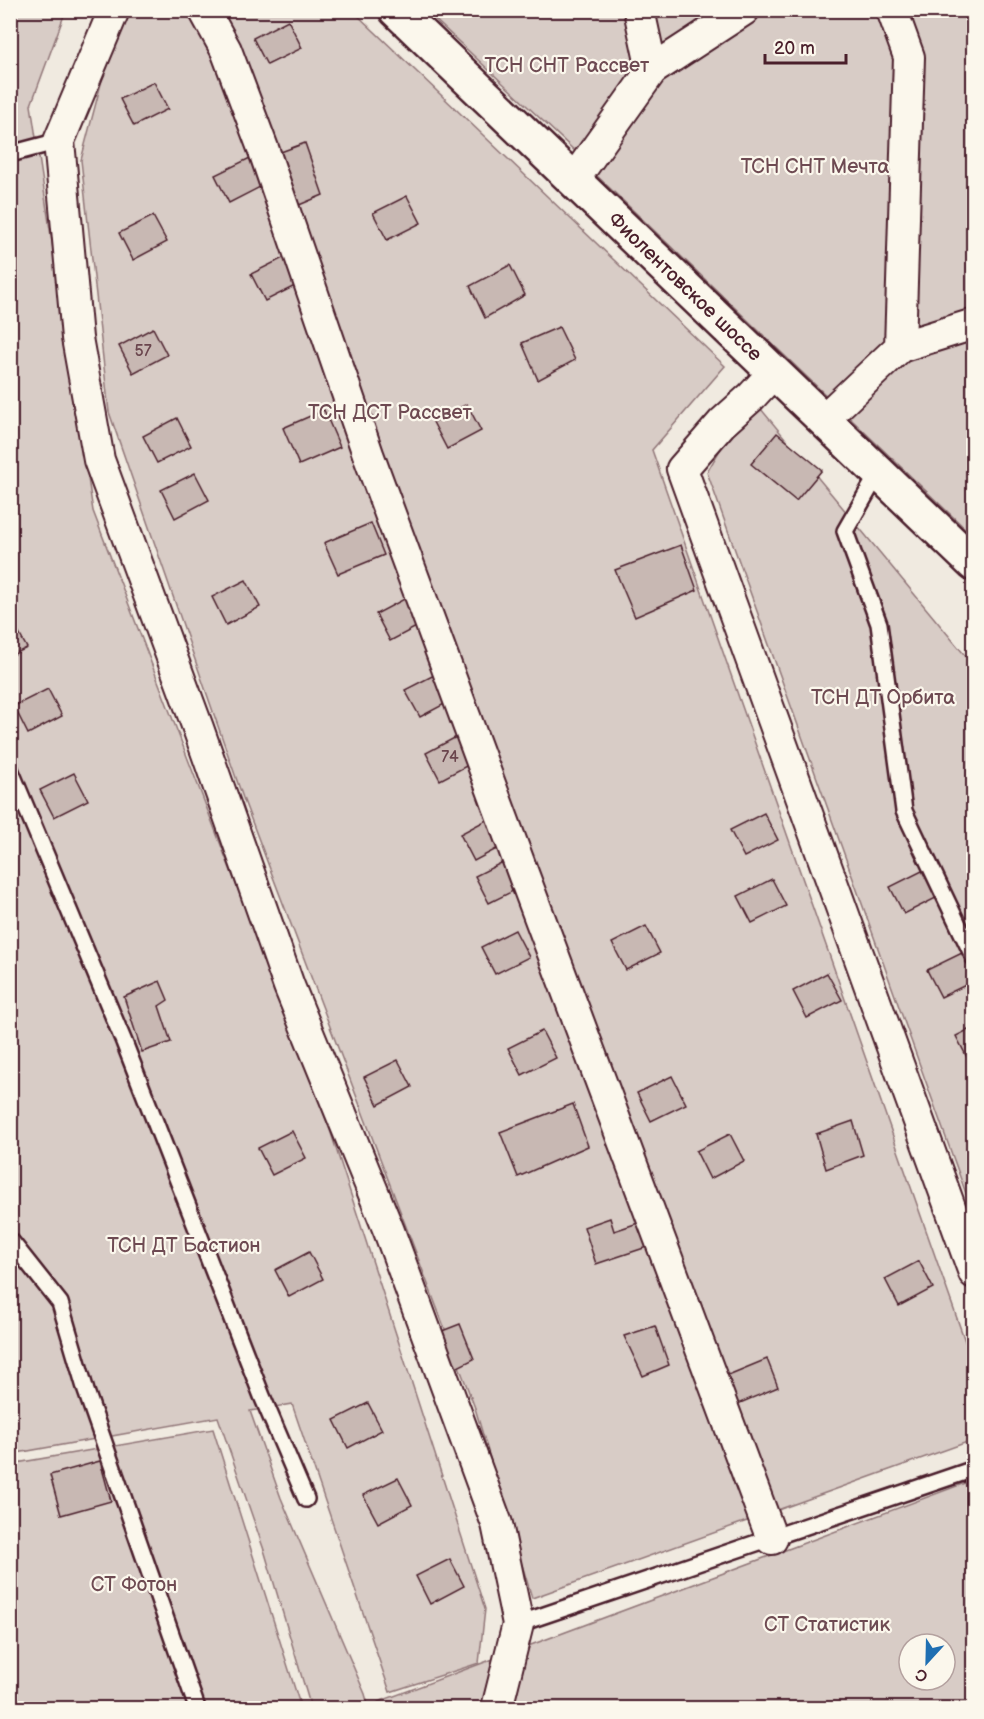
<svg xmlns="http://www.w3.org/2000/svg" width="984" height="1719" viewBox="0 0 984 1719" font-family="'Balsamiq Sans',sans-serif">
	<rect width="100%" height="100%" fill="#f0eae0"/>
	<filter id="ink" filterUnits="userSpaceOnUse"><feTurbulence type="fractalNoise" baseFrequency=".0167" numOctaves="2"/><feDisplacementMap in="SourceGraphic" scale="12" xChannelSelector="R" yChannelSelector="G"/><feConvolveMatrix kernelMatrix="1 2 1 2 8 2 1 2 1" color-interpolation-filters="sRGB"/></filter>
	<g filter="url(#ink)">
		<g fill="#d8ccc6" stroke="#917678" stroke-width="1.5" fill-rule="evenodd">
			<polygon points="66,10 31,105 93,511 330,1130 485,1609 479,1663 390,1692 292,1404 250,1411 281,1498 365,1694 369,1708 311,1708 265,1553 218,1417 11,1454 10,11"/>
			<polygon points="772,10 973,11 973,536 594,173 658,79 746,19"/>
			<polygon points="120,11 353,11 725,366 652,450 973,1364 973,1440 532,1598 475,1408 243,798 109,412 81,160"/>
			<polygon points="426,11 712,11 635,66 576,152"/>
			<polygon points="751,397 973,665 973,1213 707,472"/>
			<polygon points="213,1429 301,1708 11,1708 11,1464"/>
			<path d="M 973,1480 L 973,1708 L 377,1708 L 378,1702 ZM 909,1644 L 945,1644 L 945,1680 L 909,1680 Z"/>
		</g>
		<g fill="#c8b8b3" stroke="#4a1f2b" stroke-width="1.5">
			<polygon points="288,20 302,48 267,65 253,38"/>
			<polygon points="154,82 168,109 134,126 120,99"/>
			<polygon points="305,143 323,195 292,208 270,156"/>
			<polygon points="250,158 264,185 229,203 215,175"/>
			<polygon points="407,196 421,223 387,240 373,213"/>
			<polygon points="153,216 167,242 133,260 119,233"/>
			<polygon points="285,257 299,284 265,301 251,274"/>
			<polygon points="510,265 525,295 485,318 470,286"/>
			<polygon points="559,327 575,360 538,380 522,343"/>
			<polygon points="153,328 167,355 133,373 119,346"/>
			<polygon points="467,404 481,431 447,449 433,422"/>
			<polygon points="324,410 340,447 299,465 283,428"/>
			<polygon points="177,418 191,446 157,463 143,436"/>
			<polygon points="777,433 822,470 796,501 751,464"/>
			<polygon points="195,473 209,500 175,518 161,490"/>
			<polygon points="371,523 384,555 338,574 324,543"/>
			<polygon points="681,545 697,590 635,617 615,570"/>
			<polygon points="246,580 260,607 226,625 212,597"/>
			<polygon points="410,596 424,623 390,641 376,614"/>
			<polygon points="12,621 27,648 10,656 10,622"/>
			<polygon points="440,672 454,699 420,717 405,690"/>
			<polygon points="48,689 62,716 28,734 14,706"/>
			<polygon points="460,735 474,762 440,780 426,753"/>
			<polygon points="74,773 88,800 54,817 40,790"/>
			<polygon points="764,813 778,840 744,857 730,830"/>
			<polygon points="494,816 508,843 474,861 460,834"/>
			<polygon points="509,859 523,886 489,903 475,876"/>
			<polygon points="924,870 938,897 904,914 890,887"/>
			<polygon points="772,879 786,906 752,923 738,896"/>
			<polygon points="646,926 660,953 626,970 612,943"/>
			<polygon points="515,930 529,957 495,974 481,947"/>
			<polygon points="962,953 974,976 974,981 941,997 927,970"/>
			<polygon points="827,973 842,1000 807,1018 793,991"/>
			<polygon points="160,981 168,1000 159,1006 171,1042 142,1052 124,997"/>
			<polygon points="974,1027 974,1061 970,1063 956,1036"/>
			<polygon points="542,1031 556,1058 522,1075 508,1048"/>
			<polygon points="398,1060 412,1087 378,1105 364,1077"/>
			<polygon points="672,1076 686,1104 651,1121 637,1093"/>
			<polygon points="573,1104 588,1146 518,1177 500,1132"/>
			<polygon points="853,1121 863,1155 826,1169 816,1134"/>
			<polygon points="292,1131 306,1158 272,1175 258,1148"/>
			<polygon points="730,1134 744,1161 710,1179 696,1151"/>
			<polygon points="610,1218 614,1231 644,1221 653,1245 596,1264 584,1227"/>
			<polygon points="309,1252 323,1279 289,1297 275,1270"/>
			<polygon points="919,1261 933,1288 899,1306 885,1279"/>
			<polygon points="460,1324 474,1359 450,1371 437,1333"/>
			<polygon points="655,1326 669,1365 643,1376 624,1336"/>
			<polygon points="767,1359 778,1387 733,1406 721,1378"/>
			<polygon points="368,1403 382,1430 348,1448 334,1420"/>
			<polygon points="100,1461 111,1501 61,1515 50,1475"/>
			<polygon points="398,1478 412,1505 378,1523 363,1495"/>
			<polygon points="450,1559 464,1586 430,1604 416,1576"/>
		</g>
		<g fill="none" stroke-linecap="round" stroke-linejoin="round">
			<g stroke="#4a1f2b" stroke-width="20">
				<g id="lane">
					<polyline points="10,154 59,141"/>
					<polyline points="879,472 845,531 879,624 904,811 974,958"/>
					<polyline points="10,769 124,1042 262,1396 306,1499"/>
					<polyline points="10,1240 60,1303 86,1391 197,1708"/>
					<polyline points="518,1624 974,1469"/>
				</g>
			</g>
			<g stroke="#4a1f2b" stroke-width="34">
				<g id="street">
					<polyline points="114,10 59,141 77,338 99,460 198,728 289,986 389,1231 497,1524 518,1624 497,1708"/>
					<polyline points="204,10 226,50 264,151 369,457 524,876 772,1539"/>
					<polyline points="639,10 652,70"/>
					<polyline points="573,181 652,70 744,10"/>
					<polyline points="900,347 974,324"/>
					<polyline points="774,372 751,397 722,423 682,469 974,1273"/>
					<polyline points="823,420 900,347 909,57 892,10"/>
				</g>
			</g>
			<g stroke="#4a1f2b" stroke-width="38">
				<polyline id="secondary" points="396,10 974,564"/>
			</g>
			<use href="#lane" stroke="#fbf7ec" stroke-width="15"/>
			<use href="#street" stroke="#fbf7ec" stroke-width="30"/>
			<use href="#secondary" stroke="#fbf7ec" stroke-width="33"/>
		</g>
	</g>
	<g text-anchor="middle" dominant-baseline="central" stroke-width="4.5" stroke-linejoin="round" paint-order="stroke">
		<g font-size="16" fill="#6a454d">
			<text x="143" y="351">57</text>
			<text x="450" y="757">74</text>
		</g>
		<g font-size="20" fill="#6e4a52" stroke="#fbf7ec">
			<text x="567" y="66">ТСН СНТ Рассвет</text>
			<text x="815" y="167">ТСН СНТ Мечта</text>
			<text x="390" y="413">ТСН ДСТ Рассвет</text>
			<text x="883" y="698">ТСН ДТ Орбита</text>
			<text x="184" y="1246">ТСН ДТ Бастион</text>
			<text x="134" y="1585">СТ Фотон</text>
			<text x="827" y="1625">СТ Статистик</text>
		</g>
		<g font-size="20" fill="#4a1f2b" stroke="#fbf7ec">
			<text transform="translate(685 287) rotate(44)">Фиолентовское шоссе</text>
		</g>
	</g>
	<rect width="984" height="1719" fill="none" stroke="#fbf7ec" stroke-width="36"/>
	<rect x="18" y="18" width="948" height="1683" fill="none" stroke="#4a1f2b" stroke-width="2" filter="url(#ink)"/>
	<g transform="translate(927 1662) rotate(202)"><circle r="28" fill="#fbf7ec" stroke="#b4a19f" stroke-width="1.5"/>
	<path d="M0-4.5L10 22L0 15L-10 22Z" fill="#1f6fb2"/>
	<text y="-9" font-size="16" font-weight="bold" text-anchor="middle" fill="#4a1f2b">С</text>
	</g>
	<path d="M765 54v9h81v-9" fill="none" stroke="#4a1f2b" stroke-width="3"/>
	<text x="774" y="54" font-size="18" fill="#4a1f2b" stroke="#fbf7ec" stroke-width="4.5" paint-order="stroke">20 m</text>
</svg>
